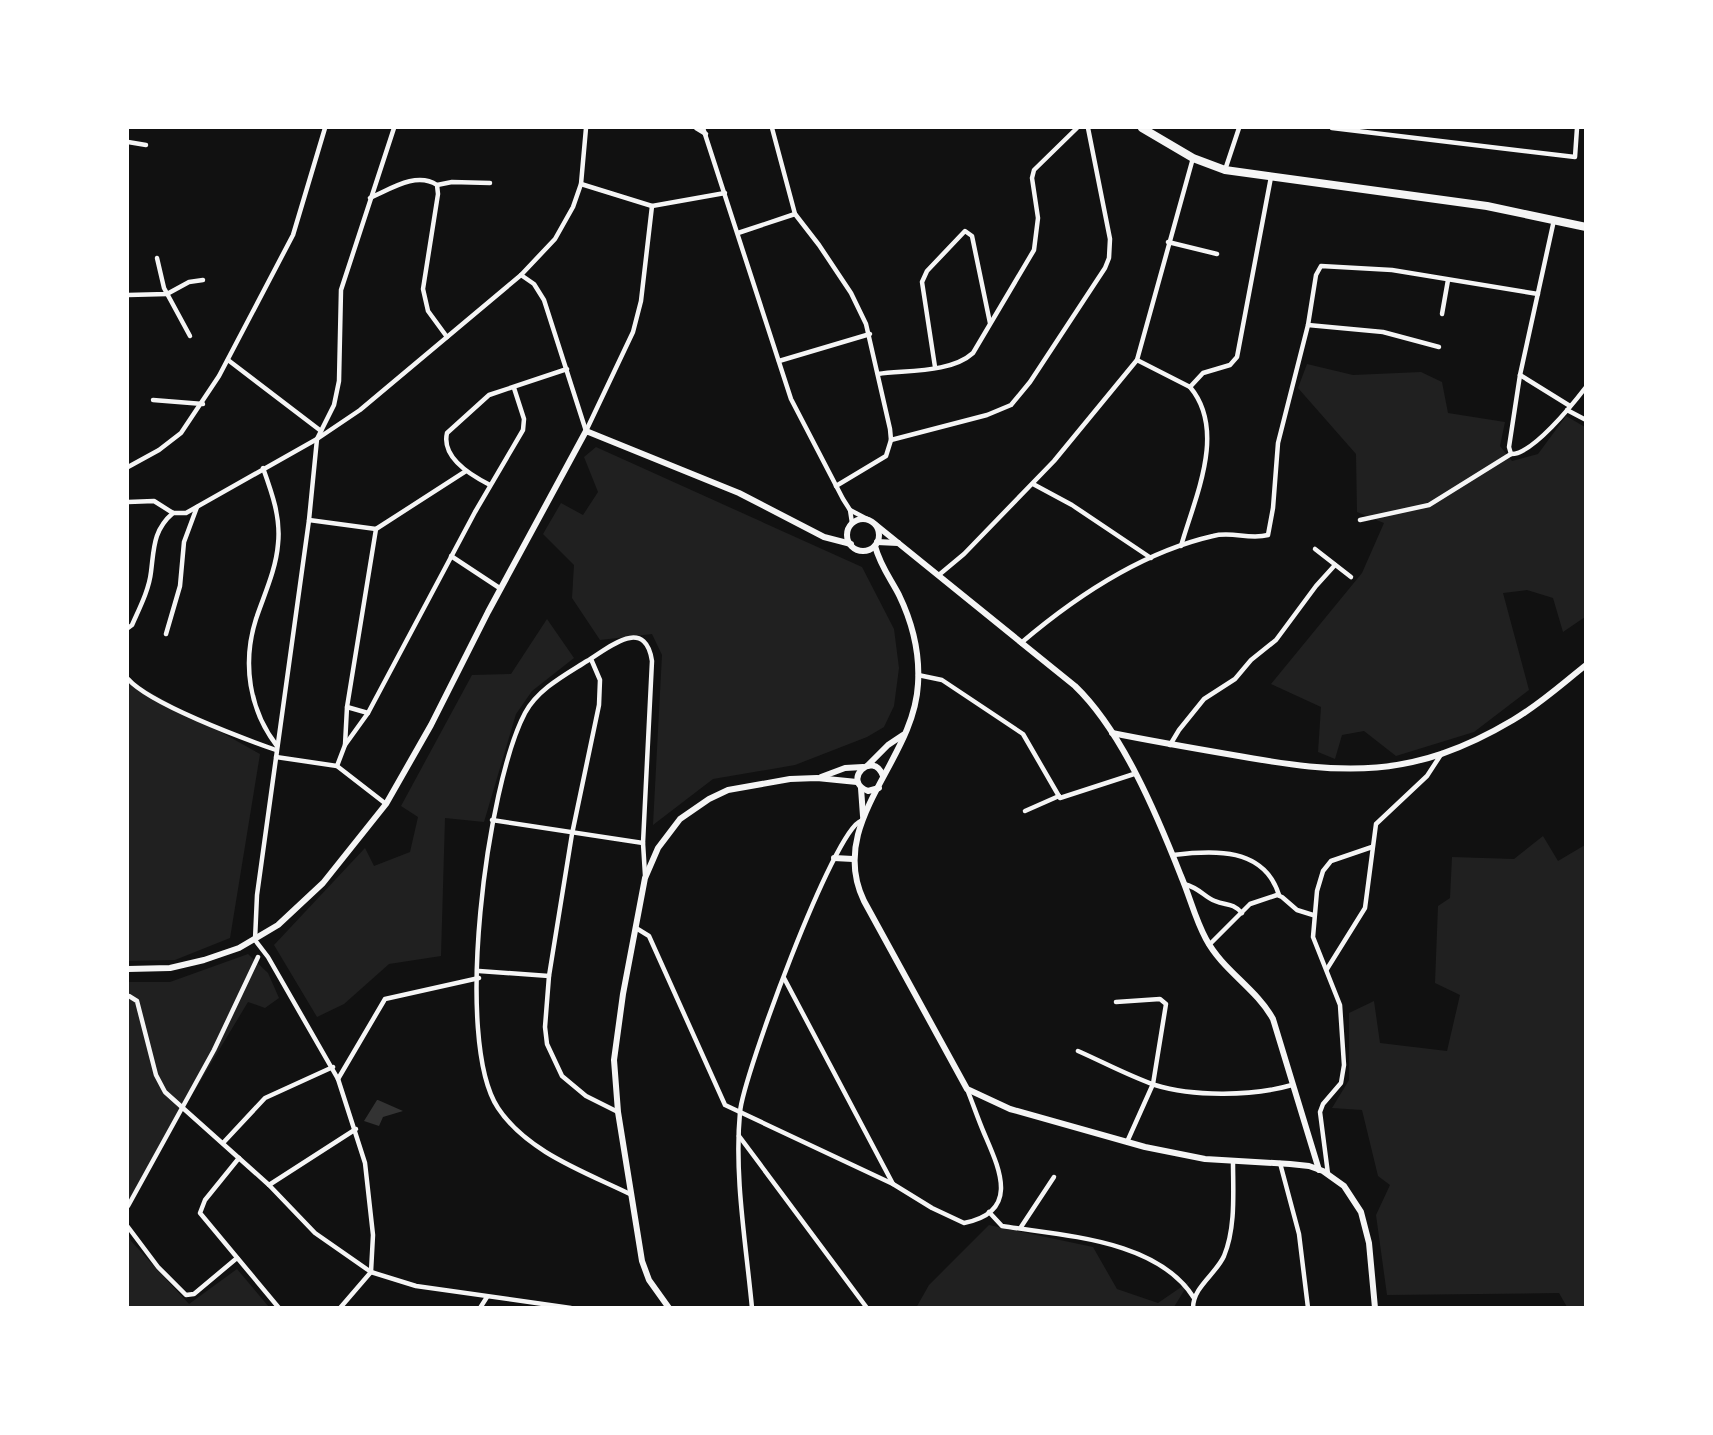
<svg xmlns="http://www.w3.org/2000/svg" width="1713" height="1435" viewBox="0 0 1713 1435" font-family="Helvetica,sans-serif">
	<rect width="100%" height="100%" fill="#111"/>
	<g fill="#202020">
		<polygon points="1307,364 1353,375 1421,372 1442,382 1448,413 1505,422 1500,446 1512,461 1538,454 1566,416 1585,427 1585,617 1563,632 1553,598 1527,590 1503,593 1529,690 1474,732 1396,756 1364,731 1342,735 1335,759 1318,752 1321,707 1271,684 1362,573 1384,523 1357,512 1356,454 1298,388"/>
		<polygon points="596,447 862,567 894,629 899,668 894,706 884,727 867,737 795,765 713,779 653,825 662,655 652,634 600,640 572,598 574,565 543,534 561,503 583,515 598,492 584,457"/>
		<polygon points="547,619 574,658 532,691 516,714 484,822 445,818 441,956 389,964 344,1004 317,1017 274,945 365,848 374,866 410,852 418,817 401,806 472,675 511,674"/>
		<polygon points="128,680 260,754 230,938 175,960 128,961"/>
		<polygon points="1543,836 1558,861 1585,845 1585,1307 1567,1307 1559,1293 1387,1295 1376,1215 1390,1185 1378,1176 1362,1110 1332,1108 1349,1080 1349,1013 1374,1001 1380,1043 1447,1051 1460,995 1435,983 1438,906 1450,898 1452,857 1514,859"/>
		<polygon points="248,954 268,973 279,998 265,1008 248,1002 128,1201 128,982 170,982"/>
		<polygon points="989,1225 1093,1247 1117,1289 1158,1303 1190,1281 1174,1307 916,1308 929,1285"/>
		<polygon points="128,1233 131,1241 189,1304 237,1269 269,1307 128,1307"/>
	</g>
	<polygon fill="#333" points="377,1100 378,1100 403,1111 383,1117 379,1126 364,1121"/>
	<g fill="none" stroke-linecap="round" stroke-linejoin="round">
		<g stroke="#f5f5f5" stroke-width="4.5">
			<polyline points="696,128 706,134"/>
			<polyline points="703,128 791,399 843,499 850,510 869,520"/>
			<polyline points="772,128 795,214 819,245 851,293 866,324 890,429 891,440 886,456 836,486"/>
			<polyline points="1332,128 1575,157 1577,128"/>
			<polyline points="128,142 146,145"/>
			<polyline points="1225,170 1239,128"/>
			<polyline points="581,184 652,206 725,193"/>
			<polyline points="437,185 452,182 490,183"/>
			<path d="M 370,198 C 389,190 416,171 437,185 L 438,194 L 423,289 L 428,311 L 447,337"/>
			<path d="M 1554,220 L 1520,375 L 1509,447 L 1511,454 C 1532,455 1573,404 1586,387"/>
			<polyline points="738,233 795,214"/>
			<polyline points="1168,242 1217,254"/>
			<polyline points="157,258 164,288 190,336"/>
			<polyline points="521,275 534,284 544,300 586,431"/>
			<polyline points="128,295 167,294 189,282 203,280"/>
			<polyline points="1442,314 1448,280"/>
			<polyline points="1308,325 1383,332 1439,347"/>
			<polyline points="228,360 321,431"/>
			<path d="M 1137,360 L 1190,387 C 1227,431 1195,497 1181,546"/>
			<polyline points="779,361 870,334"/>
			<polyline points="935,367 922,282 927,271 965,231 972,236 990,323"/>
			<path d="M 878,374 C 907,370 951,373 973,353 L 1034,250 L 1038,218 L 1032,178 L 1034,170 L 1077,128"/>
			<polyline points="1520,375 1570,406"/>
			<polyline points="1190,387 1203,373 1230,365 1237,357 1271,177"/>
			<polyline points="153,400 203,404"/>
			<polyline points="1567,410 1586,420"/>
			<polyline points="586,431 633,332 641,301 652,206"/>
			<polyline points="891,440 987,415 1011,405 1030,382 1105,268 1109,258 1110,239 1088,128"/>
			<polyline points="128,467 159,450 181,433 219,376 293,235 325,128"/>
			<path d="M 263,468 C 272,493 281,518 278,544 C 276,570 264,595 256,619 C 242,663 249,710 277,746"/>
			<polyline points="1033,484 1072,505 1151,558"/>
			<path d="M 490,485 C 472,476 441,458 447,433 L 489,395 L 567,369"/>
			<polyline points="128,502 154,501 173,513 186,513 317,439 360,410 521,275 555,239 573,207 581,184 586,128"/>
			<polyline points="850,510 852,523"/>
			<polyline points="309,520 376,529 466,471"/>
			<polyline points="1360,520 1429,505 1511,454"/>
			<polyline points="1315,549 1351,577"/>
			<polyline points="451,556 501,589"/>
			<polyline points="940,574 964,554 1054,461 1137,360 1193,158"/>
			<path d="M 128,628 L 132,625 C 139,609 149,590 151,572 C 154,549 153,530 173,513"/>
			<polyline points="166,634 180,586 184,542 197,507"/>
			<path d="M 1021,643 C 1075,597 1143,552 1213,536 C 1231,531 1250,540 1268,535 L 1273,508 L 1278,443 L 1308,325 L 1316,275 L 1321,266 L 1392,270 L 1538,294"/>
			<polyline points="591,659 600,680 599,705 572,834 549,976 545,1027 547,1044 562,1076 586,1096 618,1112"/>
			<polyline points="918,675 942,680 1023,734 1060,798 1134,774"/>
			<path d="M 128,679 C 150,704 242,738 276,750"/>
			<polyline points="347,707 368,713"/>
			<polyline points="345,745 347,707 376,529"/>
			<polyline points="1170,745 1179,730 1204,699 1235,679 1251,660 1276,640 1316,586 1335,565"/>
			<polyline points="276,757 337,766 386,804"/>
			<polyline points="337,766 345,745 368,713 475,512 523,430 524,419 514,388"/>
			<polyline points="1025,811 1059,796"/>
			<polyline points="492,820 643,843"/>
			<path d="M 1173,855 C 1214,850 1264,847 1279,895"/>
			<path d="M 1184,884 C 1200,888 1204,897 1215,901 C 1226,906 1232,902 1242,913"/>
			<path d="M 636,928 L 649,936 L 725,1105 L 893,1184 L 932,1208 L 964,1223 C 1021,1212 999,1168 984,1133 C 978,1119 973,1104 967,1089"/>
			<polyline points="1209,945 1250,904 1277,895 1282,897 1297,910 1313,915"/>
			<polyline points="1327,969 1365,908 1376,824 1427,776 1442,753"/>
			<polyline points="479,971 549,976"/>
			<polyline points="784,978 893,1184"/>
			<polyline points="129,996 137,1001 156,1075 165,1092 269,1185 315,1233 371,1272 416,1286 571,1308"/>
			<polyline points="1116,1002 1160,999 1166,1004 1153,1084 1127,1142"/>
			<path d="M 1078,1051 C 1103,1062 1129,1076 1155,1085 C 1193,1097 1254,1096 1292,1085"/>
			<polyline points="338,1079 385,999 479,978"/>
			<polyline points="739,1136 867,1308"/>
			<polyline points="223,1143 265,1098 333,1067"/>
			<polyline points="239,1158 205,1200 200,1213 279,1308"/>
			<polyline points="1280,1163 1299,1234 1308,1308"/>
			<polyline points="1328,1174 1320,1112 1323,1104 1341,1083 1344,1065 1340,1005 1313,937 1317,891 1323,871 1331,861 1372,847"/>
			<polyline points="269,1185 356,1129"/>
			<path d="M 630,1194 C 585,1172 527,1152 498,1108 C 453,1040 487,785 525,713 C 538,689 565,675 587,661 C 607,649 645,615 652,661 L 643,843 L 645,875"/>
			<polyline points="128,1206 214,1050 258,957"/>
			<path d="M 989,1212 L 1002,1226 C 1064,1236 1157,1239 1194,1298"/>
			<polyline points="128,1227 158,1267 186,1295 194,1294 237,1258"/>
			<polyline points="1021,1227 1054,1177"/>
			<polyline points="340,1308 371,1272 373,1235 365,1163 338,1079 268,957 255,940 257,895 309,520 317,439 334,405 339,381 341,290 394,128"/>
			<polyline points="480,1308 487,1297"/>
			<path d="M 752,1308 C 746,1244 734,1176 740,1112 C 743,1076 834,829 861,821"/>
			<path d="M 1193,1308 C 1193,1287 1216,1274 1224,1256 C 1236,1227 1233,1191 1233,1161"/>
		</g>
		<g stroke="#f5f5f5" stroke-width="6">
			<circle cx="863" cy="535" r="16"/>
			<path d="M 876,525 L 1075,686 C 1122,731 1157,815 1181,876 C 1190,897 1195,919 1206,939 C 1223,971 1256,988 1273,1019 L 1319,1170"/>
			<polyline points="877,542 898,543"/>
			<path d="M 875,546 C 880,565 890,578 899,595 C 912,622 920,653 918,684 C 914,762 826,822 864,901 L 967,1089 L 1010,1109 L 1145,1147 L 1205,1159 L 1290,1164 L 1309,1166 L 1323,1171 L 1344,1186 L 1361,1212 L 1369,1243 L 1375,1308"/>
			<path d="M 1112,733 C 1152,741 1192,748 1233,755 C 1344,775 1412,780 1513,720 C 1539,705 1562,684 1586,665"/>
			<polyline points="868,765 888,745 903,735"/>
			<polyline points="821,777 845,768 863,767"/>
			<polyline points="861,788 863,816"/>
			<path d="M 879,788 L 868,791 C 841,781 873,749 883,776"/>
			<polyline points="834,858 853,859"/>
			<polyline points="128,969 170,968 204,960 239,948 278,925 323,883 386,804 431,725 488,612 586,431 739,493 824,537 851,544"/>
			<polyline points="669,1308 649,1280 642,1261 618,1112 614,1060 623,994 645,878 658,848 680,819 709,799 728,790 790,779 817,778 857,782"/>
		</g>
		<polyline stroke="#f5f5f5" stroke-width="8" points="1142,128 1193,158 1225,170 1487,206 1586,227"/>
	</g>
	<rect width="1713" height="1435" fill="none" stroke="#ffffff" stroke-width="258"/>
</svg>
